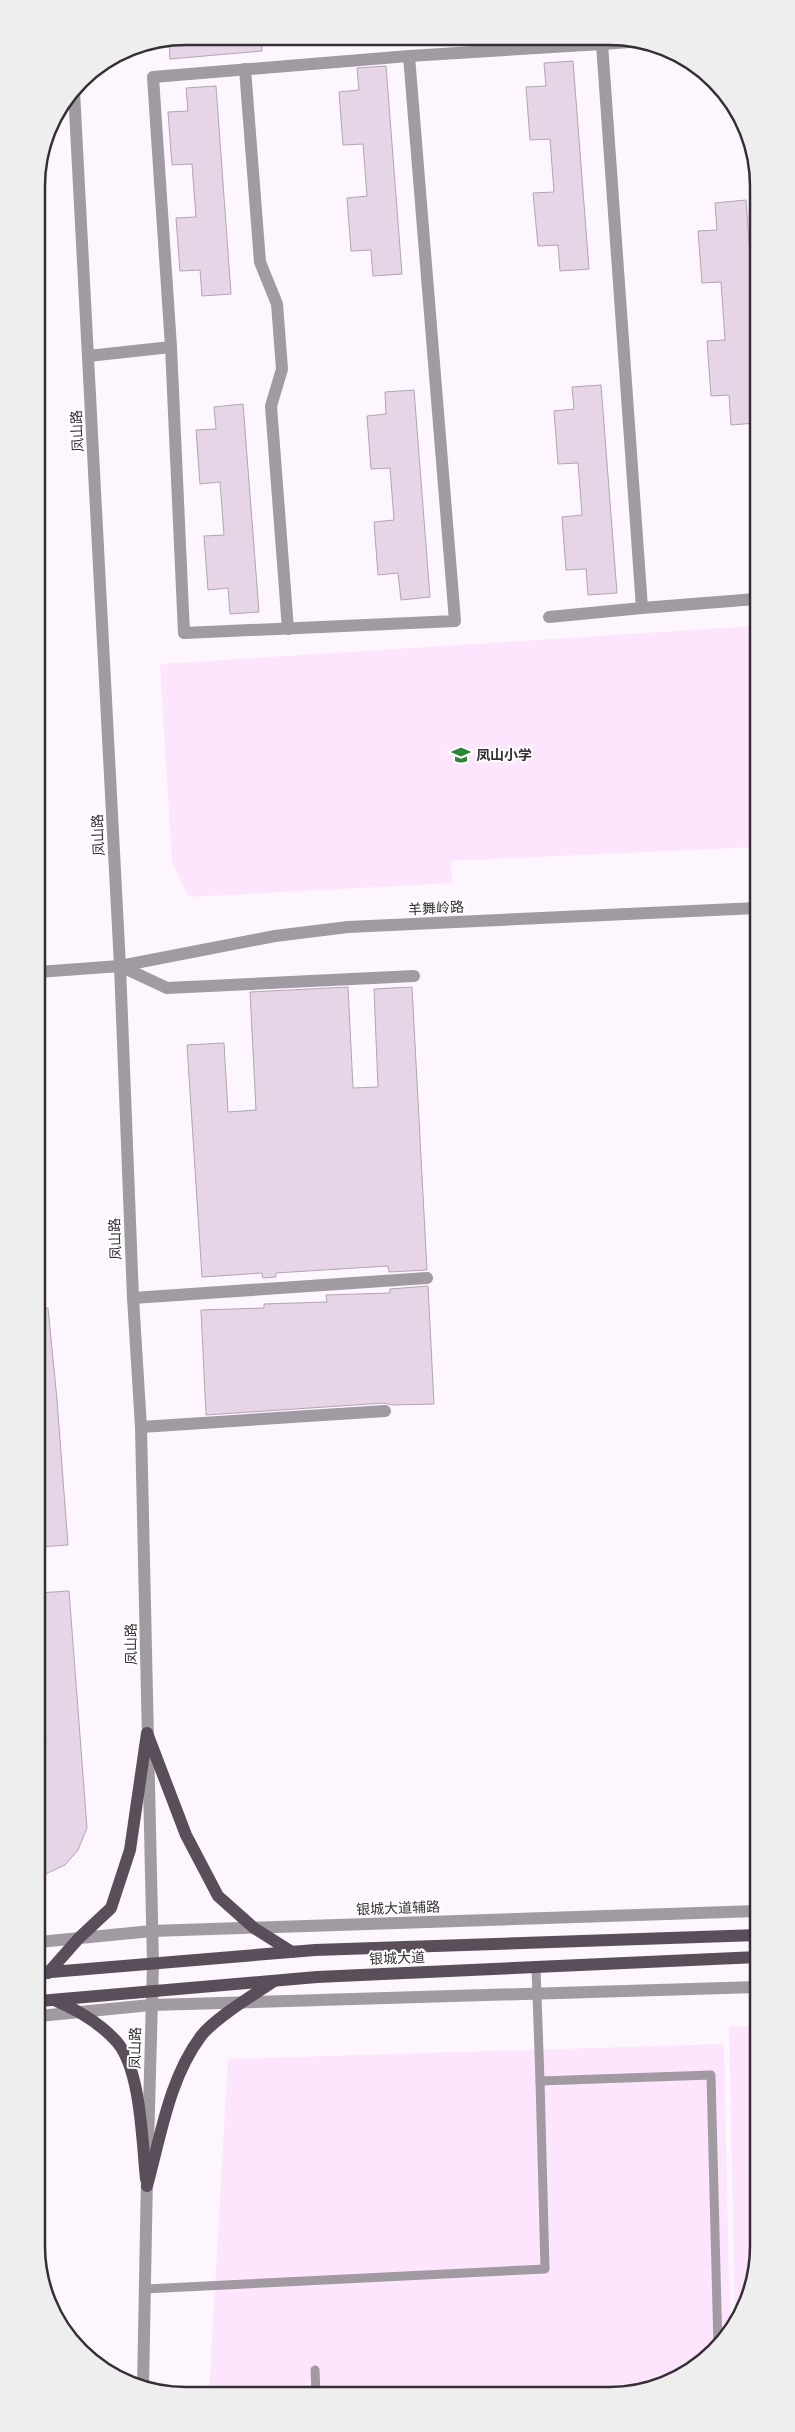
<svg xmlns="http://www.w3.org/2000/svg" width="795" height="2432" viewBox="0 0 795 2432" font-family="Mulish,'Noto Sans SC',sans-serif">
	<rect width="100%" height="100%" fill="#fdf6fe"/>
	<g fill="#fce5fd">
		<polygon points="756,626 757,847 450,861 453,883 189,897 172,862 160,664"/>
		<polygon points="758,2026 758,2256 747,2303 735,2323 729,2027"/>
		<polygon points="724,2044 730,2331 722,2345 684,2376 638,2393 209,2393 228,2059"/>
	</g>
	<g fill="#e6d5e7" stroke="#b3a3b4">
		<polygon points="186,36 261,37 262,51 170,59 169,40"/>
		<polygon points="573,61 589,269 560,271 558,245 538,246 533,193 554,192 550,139 530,140 526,87 546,86 544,63"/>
		<polygon points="386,66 402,274 373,276 371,250 351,251 347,198 367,196 363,144 343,145 339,92 359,90 357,68"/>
		<polygon points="216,86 231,294 202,296 200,270 180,271 176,218 196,217 192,164 172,165 168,112 188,111 186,88"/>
		<polygon points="746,200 756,334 756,423 731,425 729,395 711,396 707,341 725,340 721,282 702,283 698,231 717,230 715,203"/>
		<polygon points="601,385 617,593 588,595 586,569 566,570 562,517 582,515 578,463 558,464 554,411 574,409 572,387"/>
		<polygon points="414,390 430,597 401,600 398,573 378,575 374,522 394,520 390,468 371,469 367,416 386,414 385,392"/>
		<polygon points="243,404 259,612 230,614 228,588 208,590 204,536 224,535 220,482 200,484 196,430 216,429 214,407"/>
		<polygon points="348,987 353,1088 378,1087 374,989 412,987 427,1270 389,1272 388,1266 276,1273 276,1277 263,1278 262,1273 202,1277 187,1045 224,1043 228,1112 256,1110 250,992"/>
		<polygon points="428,1286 434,1404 392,1405 384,1403 206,1415 201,1310 264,1308 264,1304 327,1302 326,1295 390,1293 390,1289"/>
		<polygon points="38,1308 48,1308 57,1400 68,1545 38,1547"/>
		<polygon points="69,1591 87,1828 78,1850 65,1865 39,1877 38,1746 46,1745 38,1593"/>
	</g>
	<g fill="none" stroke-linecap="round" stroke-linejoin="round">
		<g stroke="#a19aa2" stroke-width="9">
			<polyline points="536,1967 540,2081 711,2075 718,2348"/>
			<polyline points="145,2289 545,2269 540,2081"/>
			<polyline points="315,2370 316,2393"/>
		</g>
		<g stroke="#a19aa2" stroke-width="12">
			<polyline points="602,44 644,41"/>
			<polyline points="409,56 602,44 642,608 549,617"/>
			<polyline points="245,69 260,262 277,304 282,369 271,406 288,629"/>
			<polyline points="88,356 171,347 153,77 409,56 455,621 184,633 171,347"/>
			<polyline points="642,608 756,599"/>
			<polyline points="38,972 120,966 167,988 414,976"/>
			<polyline points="133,1298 427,1278"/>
			<polyline points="141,1427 385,1411"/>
		</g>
		<g stroke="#a19aa2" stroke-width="12">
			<polyline points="74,91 120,966 133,1298 141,1427 153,1963 148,2146"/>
			<polyline points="120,966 275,936 348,927 757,908"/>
			<polyline points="39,1942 152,1931 758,1911"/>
			<polyline points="39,2016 151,2005 758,1987"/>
			<polyline points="143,2388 147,2176"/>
		</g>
		<g stroke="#5a4e5b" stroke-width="12">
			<polyline points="39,1973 315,1950 758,1935"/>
			<polyline points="48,1973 79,1938 111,1908 130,1850 147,1733 186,1835 218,1896 254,1928 292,1952"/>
			<path d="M 54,2000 C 78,2010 100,2023 117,2042 C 141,2070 142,2142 146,2179"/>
			<polyline points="39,2001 317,1977 758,1957"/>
			<path d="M 147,2186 C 161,2135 169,2079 201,2036 C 215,2018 255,1994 274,1981"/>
		</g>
	</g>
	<defs>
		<g id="school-bare" transform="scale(1.5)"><path d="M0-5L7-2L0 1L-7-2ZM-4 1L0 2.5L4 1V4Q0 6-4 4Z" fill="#2c8534" stroke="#fff" stroke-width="2.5" paint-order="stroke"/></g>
	</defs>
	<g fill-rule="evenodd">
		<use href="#school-bare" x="461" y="755"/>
	</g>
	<g text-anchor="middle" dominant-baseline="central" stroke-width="4" stroke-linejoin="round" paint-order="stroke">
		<g font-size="14" fill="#352e35" stroke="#fff">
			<text transform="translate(77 431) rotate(-93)">凤山路</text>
			<text transform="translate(98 835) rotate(-93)">凤山路</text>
			<text transform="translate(436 908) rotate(-3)">羊舞岭路</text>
			<text transform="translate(115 1239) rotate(-92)">凤山路</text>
			<text transform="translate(131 1644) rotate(-91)">凤山路</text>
			<text transform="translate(398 1908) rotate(-2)">银城大道辅路</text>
			<text transform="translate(397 1958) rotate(-2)">银城大道</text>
			<text transform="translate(135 2048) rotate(-89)">凤山路</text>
		</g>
		<g font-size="14" font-weight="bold" fill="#352e35" stroke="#fff" text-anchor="start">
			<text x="476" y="755">凤山小学</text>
		</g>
	</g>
	<path d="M0 0H795V2432H0ZM186 45H609A141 141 0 0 1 750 186V2246A141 141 0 0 1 609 2387H186A141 141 0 0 1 45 2246V186A141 141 0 0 1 186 45Z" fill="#efeeef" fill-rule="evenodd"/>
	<path fill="none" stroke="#352e35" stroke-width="2.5" d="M186 45H609A141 141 0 0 1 750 186V2246A141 141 0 0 1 609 2387H186A141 141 0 0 1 45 2246V186A141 141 0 0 1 186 45Z"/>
</svg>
